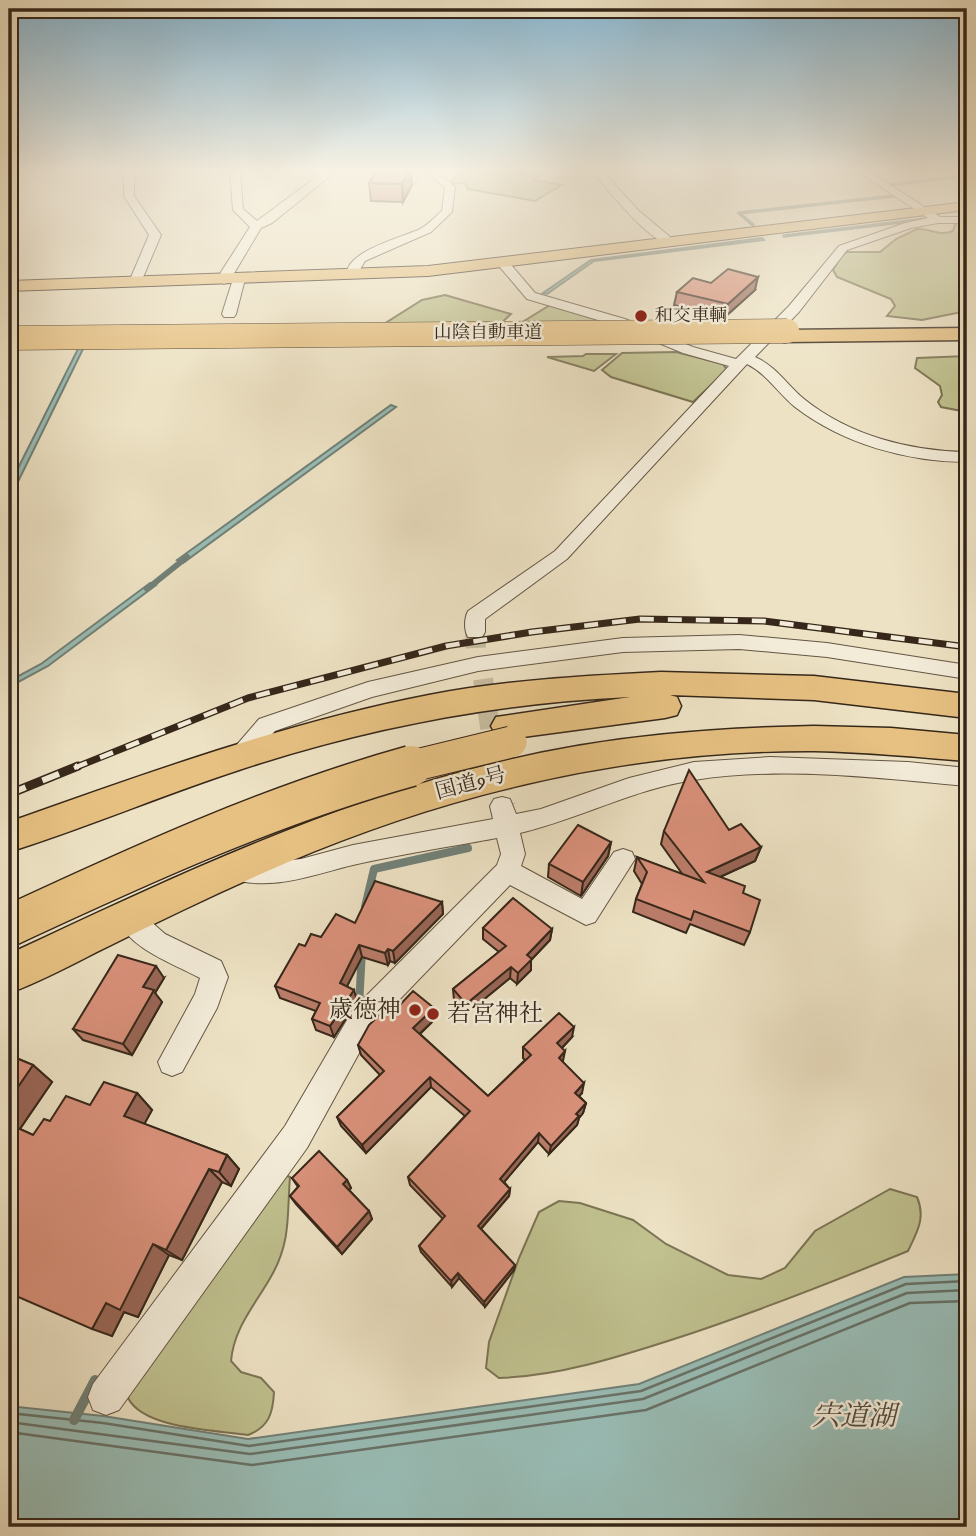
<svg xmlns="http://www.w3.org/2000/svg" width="976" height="1536" viewBox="0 0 976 1536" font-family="'IM FELL English','Noto Serif JP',serif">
	<rect width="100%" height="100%" fill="#ede2c4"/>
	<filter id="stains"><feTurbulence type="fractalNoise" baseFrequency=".00286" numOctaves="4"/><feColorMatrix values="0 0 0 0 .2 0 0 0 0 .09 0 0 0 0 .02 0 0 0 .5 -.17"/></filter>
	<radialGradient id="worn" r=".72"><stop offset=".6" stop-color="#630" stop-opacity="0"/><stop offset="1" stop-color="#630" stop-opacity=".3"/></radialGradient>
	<g fill="#c0c18f" stroke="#7b7454" stroke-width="2">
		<polygon points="460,172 541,174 534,180 562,185 535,201 468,189 465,183 452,184 452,180"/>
		<path d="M 967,222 L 967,311 L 922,320 L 887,316 L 895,306 L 891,299 L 837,277 L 833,270 L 841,256 L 847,252 L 880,252 L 896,239 L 917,229 C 930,228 939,237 953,231 L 955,224 Z"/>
		<polygon points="445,295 511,314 497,327 376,329 422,300"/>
		<polygon points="550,305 619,326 511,329"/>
		<polygon points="676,352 723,364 727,370 693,402 611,377 602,370 622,353"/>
		<polygon points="586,354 616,354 594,371 547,357 583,356"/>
		<polygon points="967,356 967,412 941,407 938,402 942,395 940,386 915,368 917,358"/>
		<path d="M 285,1175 L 290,1177 C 287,1213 291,1240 273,1273 C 257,1303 234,1326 231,1361 L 241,1372 L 261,1378 L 274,1392 C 273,1413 269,1427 248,1435 C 215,1430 144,1429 128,1398 L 133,1383 Z"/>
		<path d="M 890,1189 L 917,1197 C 926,1218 917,1232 908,1251 C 830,1283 752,1314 671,1340 C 615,1358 558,1376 499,1378 L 486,1368 L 489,1342 L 519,1258 L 539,1212 L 559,1201 L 580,1203 L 633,1220 L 666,1244 L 728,1275 L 761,1279 L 785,1268 L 815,1231 Z"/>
	</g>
	<g fill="#99bdb6" stroke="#718178" stroke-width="2">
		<polygon points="762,238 764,240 594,261 547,294 543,293 591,260"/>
		<polygon points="79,347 84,347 9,500 9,486"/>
		<polygon points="391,405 396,407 183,563 177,560"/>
		<polygon points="150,583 156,585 48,666 9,687 9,681 41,664"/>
		<polygon points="967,1274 967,1527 9,1527 9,1406 103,1416 248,1439 639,1384 904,1277"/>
	</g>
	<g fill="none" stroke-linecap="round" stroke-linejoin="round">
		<g stroke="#687268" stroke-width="2.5">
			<polyline points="9,1413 103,1423 249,1446 641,1391 906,1284 967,1281"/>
			<polyline points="9,1422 250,1454 643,1399 907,1293 967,1290"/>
			<polyline points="9,1432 252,1465 646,1410 910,1303 967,1301"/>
		</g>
		<g stroke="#718178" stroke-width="3.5">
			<polyline points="753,225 739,213 903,195 889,185 967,176"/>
			<polyline points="784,236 927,219"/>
		</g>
		<polyline stroke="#718178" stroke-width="6" points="147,589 187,557"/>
		<g stroke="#718178" stroke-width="8">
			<polyline points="365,907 374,869 468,848"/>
			<polyline points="356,1011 359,1006 362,950"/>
		</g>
		<polyline stroke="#718178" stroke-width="10" points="74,1420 95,1380"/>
		<g stroke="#c8bda2" stroke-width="20" stroke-dasharray="20 10" stroke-linecap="butt">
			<polyline points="475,632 476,648"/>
			<polyline points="483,679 496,768"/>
		</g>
		<polyline stroke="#c8bda2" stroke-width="26" stroke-dasharray="26 13" stroke-linecap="butt" points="496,766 502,806"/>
		<g stroke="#645644" stroke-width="2">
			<g id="minor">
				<polygon points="124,172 134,172 134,196 161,235 141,282 135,286 129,282 149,235 124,196"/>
				<polygon points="230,172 240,172 243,209 257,221 323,172 335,172 272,223 261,228 230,280 224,284 218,280 221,272 250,227 233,210"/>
				<path d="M 381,172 L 413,174 L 417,175 L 418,180 L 413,183 C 403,179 389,181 380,175 Z"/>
				<path d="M 427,172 L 438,172 L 455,187 L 452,212 L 431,232 L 365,261 L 355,278 L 347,278 C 341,252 401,238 420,229 C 428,225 435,217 442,211 L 445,188 Z"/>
				<path d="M 592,172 L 604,173 L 639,211 L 675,241 L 675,245 C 653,248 607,188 592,172 Z"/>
				<path d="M 858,172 L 870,172 L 940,217 L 967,217 L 967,223 L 938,223 L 911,228 L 847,250 L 799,312 L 755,357 C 776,366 787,385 804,399 C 850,436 910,451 967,452 L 967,462 C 908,462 843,444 795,407 C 778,393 767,374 747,364 L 567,559 L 485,619 L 485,632 L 482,637 L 468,637 C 464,630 464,619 468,611 L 555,551 L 729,366 L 683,353 L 615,325 L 527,299 L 499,266 L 499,260 L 507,260 L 535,293 L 625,319 L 693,347 L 736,359 L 789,306 L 839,246 L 905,223 L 928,218 Z"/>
				<polygon points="239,275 245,279 236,314 234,317 224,317 222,314 233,279"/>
				<polygon points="739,635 827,643 967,665 967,679 827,657 739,649 623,652 478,671 372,697 275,731 247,761 239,764 231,761 228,755 259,719 368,682 478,657 623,638"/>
				<path d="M 770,757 L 908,762 L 967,768 L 967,786 C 878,778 783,766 694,780 C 634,789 579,819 520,833 L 525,854 L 521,866 L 582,899 L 614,852 L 623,849 L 632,852 L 635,859 L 595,922 L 586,925 L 510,885 L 374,1026 L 307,1148 L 119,1410 L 106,1415 L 93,1410 L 88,1397 L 93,1384 L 285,1126 L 354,1008 L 497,865 L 501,854 L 497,838 C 449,847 401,854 353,865 C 311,875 270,893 226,877 L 223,870 L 226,863 L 235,859 L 271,862 L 301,859 L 353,845 L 493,819 L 490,806 L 494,799 L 502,797 L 510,799 L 516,814 L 541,809 L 629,778 L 694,762 Z"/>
				<path d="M 129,907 L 138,910 L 165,934 L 221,961 L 228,977 L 217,1008 L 182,1072 L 172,1076 L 162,1072 L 158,1062 L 195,994 L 200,978 C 172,963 130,949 116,918 L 120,910 Z"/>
			</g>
		</g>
		<g stroke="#36271a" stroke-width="2">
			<polygon id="major" points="967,202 967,210 428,276 9,291 9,281 428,266"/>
		</g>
		<g stroke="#36271a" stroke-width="3">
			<g id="highway">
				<polygon points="967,328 967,340 784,342 777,340 774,336 777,332 784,330"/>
				<path d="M 661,672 L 814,676 L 967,694 L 967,718 L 814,700 L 670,695 L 677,697 L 681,706 L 677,715 L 665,718 L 508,739 L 496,735 L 491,726 L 496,717 L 630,697 C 496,703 366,728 239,770 C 162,795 86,828 9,852 L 9,822 C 147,773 285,723 429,695 C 505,680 583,676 661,672 Z"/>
				<path d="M 814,726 L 891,728 L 967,735 L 967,761 C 916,757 866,752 814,751 C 632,750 453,792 286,863 C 226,889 167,917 109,946 C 76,962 43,981 9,993 L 9,954 C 171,878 333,801 508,760 C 609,736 711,728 814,726 Z"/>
			</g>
		</g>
		<use href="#minor" fill="#f3ecd9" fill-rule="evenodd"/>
		<use href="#major" fill="#e6c182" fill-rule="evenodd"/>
		<use href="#highway" fill="#e6c182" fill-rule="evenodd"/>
		<g stroke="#36271a" stroke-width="7">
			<polyline id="rail-far1" points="74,768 248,698 446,646 532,632 640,619 764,621 967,647"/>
		</g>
		<g stroke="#36271a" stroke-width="9">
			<polyline id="rail" points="9,794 78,766"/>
		</g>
		<use href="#rail-far1" stroke="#f3ecd9" stroke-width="4.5" stroke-dasharray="14" stroke-linecap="butt"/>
		<use href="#rail" stroke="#f3ecd9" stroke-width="6" stroke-dasharray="18" stroke-linecap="butt"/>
		<g stroke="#36271a" stroke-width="25" stroke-linecap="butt">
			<polyline id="highway-bridge-far2" points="9,338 787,331"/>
		</g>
		<g stroke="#36271a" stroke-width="33" stroke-linecap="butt">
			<polyline id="highway-bridge-far1" points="404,768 511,742"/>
		</g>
		<g stroke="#36271a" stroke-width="43" stroke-linecap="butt">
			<path id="highway-bridge" d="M 9,926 C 140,865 271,805 411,766"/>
		</g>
		<use href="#highway-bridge-far2" stroke="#e6c182" stroke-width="24"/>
		<use href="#highway-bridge-far1" stroke="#e6c182" stroke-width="31"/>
		<use href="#highway-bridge" stroke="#e6c182" stroke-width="40"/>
	</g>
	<g fill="#bb7d6a" stroke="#36271a" stroke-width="2">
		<polygon points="369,183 412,185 403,202 371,201"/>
		<polygon points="711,283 755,290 725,317 674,305 677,292"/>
		<polygon points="664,831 761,847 755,861 720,877 743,893 750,932 744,945 690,924 686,933 633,912 636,899 642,884 634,871 637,857 683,875 661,844"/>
		<polygon points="611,842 608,856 581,896 548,877 549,864"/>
		<polygon points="442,902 443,914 395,963 390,961 388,965 362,957 347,986 357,1001 334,1037 316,1030 312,1019 316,1011 280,998 275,986 305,946 321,937 355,923"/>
		<polygon points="483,928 552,929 550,940 531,960 531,970 517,984 510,978 466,1014 454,1000 453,989 499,952 483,939"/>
		<polygon points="164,978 155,993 162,1002 132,1055 83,1040 73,1029"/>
		<polygon points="434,1008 435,1019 420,1034 488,1096 525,1060 523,1058 523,1047 572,1037 562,1048 563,1062 582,1093 579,1096 586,1103 583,1113 579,1118 577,1125 549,1154 538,1142 504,1182 510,1189 509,1196 481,1229 515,1265 514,1270 485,1307 459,1278 452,1287 421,1252 419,1246 443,1219 410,1185 408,1177 465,1116 431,1087 366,1153 341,1126 337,1117 380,1075 361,1055 358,1045"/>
		<polygon points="9,1055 33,1065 52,1082 20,1129 33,1135 50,1121 90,1105 137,1093 152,1110 144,1124 227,1155 239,1169 231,1186 222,1182 182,1260 169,1255 138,1317 124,1312 112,1336 18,1292"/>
		<polygon points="292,1178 347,1180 351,1188 349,1190 369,1211 372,1219 342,1254 296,1204 290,1196 298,1187"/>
	</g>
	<g fill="#996656" stroke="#36271a" stroke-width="2">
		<polygon points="408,172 411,172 412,185 403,202 402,184"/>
		<polygon points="758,277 755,290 725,317 728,304"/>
		<polygon points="611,842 608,856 581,896 583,882"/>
		<polygon points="761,847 755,861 702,885 707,872"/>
		<polygon points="442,902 443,914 395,963 393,951"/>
		<polygon points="552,929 550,940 531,960 531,970 517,984 518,973 527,955"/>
		<polygon points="359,945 362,957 343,994 340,983"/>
		<polygon points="388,949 390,961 388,965 385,953"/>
		<polygon points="156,966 164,978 155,993 162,1002 132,1055 123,1044 143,987"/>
		<polygon points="511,967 510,978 466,1014 466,1004"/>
		<polygon points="354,990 357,1001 334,1037 330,1026"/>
		<polygon points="434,1008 435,1019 415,1038 413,1028"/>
		<polygon points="574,1027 572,1037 556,1054 557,1043"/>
		<polygon points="565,1051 563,1061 557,1068 559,1058"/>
		<polygon points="33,1065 52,1082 17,1133 9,1127 9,1100"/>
		<polygon points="430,1077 431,1087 366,1153 362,1145"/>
		<polygon points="584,1083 582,1093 573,1103 575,1093"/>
		<polygon points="137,1093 152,1110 140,1132 124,1116"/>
		<polygon points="586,1103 583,1113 579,1118 577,1125 549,1154 551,1146 576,1114"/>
		<polygon points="539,1133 538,1142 500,1187 500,1179"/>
		<polygon points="227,1155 239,1169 231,1186 219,1172"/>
		<polygon points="209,1169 222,1182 182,1260 166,1250"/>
		<polygon points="347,1180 351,1188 347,1192 343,1184"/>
		<polygon points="510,1189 509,1196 478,1232 478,1226"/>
		<polygon points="369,1211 372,1219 342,1254 337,1247"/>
		<polygon points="153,1244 169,1255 138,1317 124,1312 112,1336 92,1329 106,1303"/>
		<polygon points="515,1265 514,1270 485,1307 484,1302"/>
		<polygon points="458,1273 459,1278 452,1287 451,1281"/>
	</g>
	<g fill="#da917b" stroke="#36271a" stroke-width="2">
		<polygon points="376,172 408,172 402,184 369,183"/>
		<polygon points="728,269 758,277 728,304 677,292 693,278 711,283"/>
		<polygon points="689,770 729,830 741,824 761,847 707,872 745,886 743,893 760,900 750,932 694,911 691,920 636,899 647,872 637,857 704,882 664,831"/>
		<polygon points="578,825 611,842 583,882 549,864"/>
		<polygon points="375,881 442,902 393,951 388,949 385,953 359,945 340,983 354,990 330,1026 312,1019 320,1003 275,986 299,944 305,946 311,934 321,937 336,914 355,923"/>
		<polygon points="513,898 552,929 527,955 532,959 518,973 511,967 466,1004 453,989 506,946 483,928"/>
		<polygon points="118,955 156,966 143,987 154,990 123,1044 73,1029"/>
		<polygon points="413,991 434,1008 413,1028 488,1096 531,1055 523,1047 559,1013 574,1027 557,1043 565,1051 559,1058 584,1083 575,1093 586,1103 576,1114 579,1116 551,1146 539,1133 500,1179 510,1189 478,1226 515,1265 484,1302 458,1273 451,1281 419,1246 445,1216 408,1177 470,1111 430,1077 362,1145 337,1117 384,1071 358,1045 369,1025 390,1005 395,1010"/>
		<polygon points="9,1055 33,1065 9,1100"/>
		<polygon points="104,1082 137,1093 124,1116 227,1155 219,1172 209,1169 166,1250 153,1244 120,1310 106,1303 92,1329 16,1296 18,1292 9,1288 9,1124 33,1135 44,1119 50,1121 66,1096 90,1105"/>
		<polygon points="319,1151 347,1180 343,1184 369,1211 337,1247 290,1196 299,1186 292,1178"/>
	</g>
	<linearGradient id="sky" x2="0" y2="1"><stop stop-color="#88b8d4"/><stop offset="0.44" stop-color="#f7f2e4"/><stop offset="1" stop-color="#f7f2e4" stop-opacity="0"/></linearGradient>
	<rect width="976" height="387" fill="url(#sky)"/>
	<g fill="#8f2418" stroke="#f3ecd9" stroke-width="2.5">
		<circle cx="641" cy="316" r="7"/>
		<circle cx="415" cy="1010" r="7"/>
		<circle cx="433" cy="1014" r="7"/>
	</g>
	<g text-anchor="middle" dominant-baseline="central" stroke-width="5" stroke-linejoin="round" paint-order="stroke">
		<g font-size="18" fill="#36271a" stroke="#f3ecd9" text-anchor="start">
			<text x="655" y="316">和交車輌</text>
		</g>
		<g font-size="18" fill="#36271a" stroke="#f3ecd9">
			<text x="488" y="333">山陰自動車道</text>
		</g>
		<g font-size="21" fill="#36271a" stroke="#f3ecd9">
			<text transform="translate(471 784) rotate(-15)">国道9号</text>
		</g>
		<g font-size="24" fill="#36271a" stroke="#f3ecd9" text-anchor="end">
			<text x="401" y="1010">歳徳神</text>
			<text x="447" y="1014" text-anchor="start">若宮神社</text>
		</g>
		<g font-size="28" font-style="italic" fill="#4f4c41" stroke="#f3ecd9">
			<text x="854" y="1417">宍道湖</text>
		</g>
	</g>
	<rect width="976" height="1536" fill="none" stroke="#ede2c4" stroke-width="35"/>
	<rect x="10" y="10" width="955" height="1515" fill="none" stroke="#36271a" stroke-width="3.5"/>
	<rect x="18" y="18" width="941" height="1501" fill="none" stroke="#36271a" stroke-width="2"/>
	<rect width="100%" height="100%" filter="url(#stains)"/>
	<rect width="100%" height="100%" fill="url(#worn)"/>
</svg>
